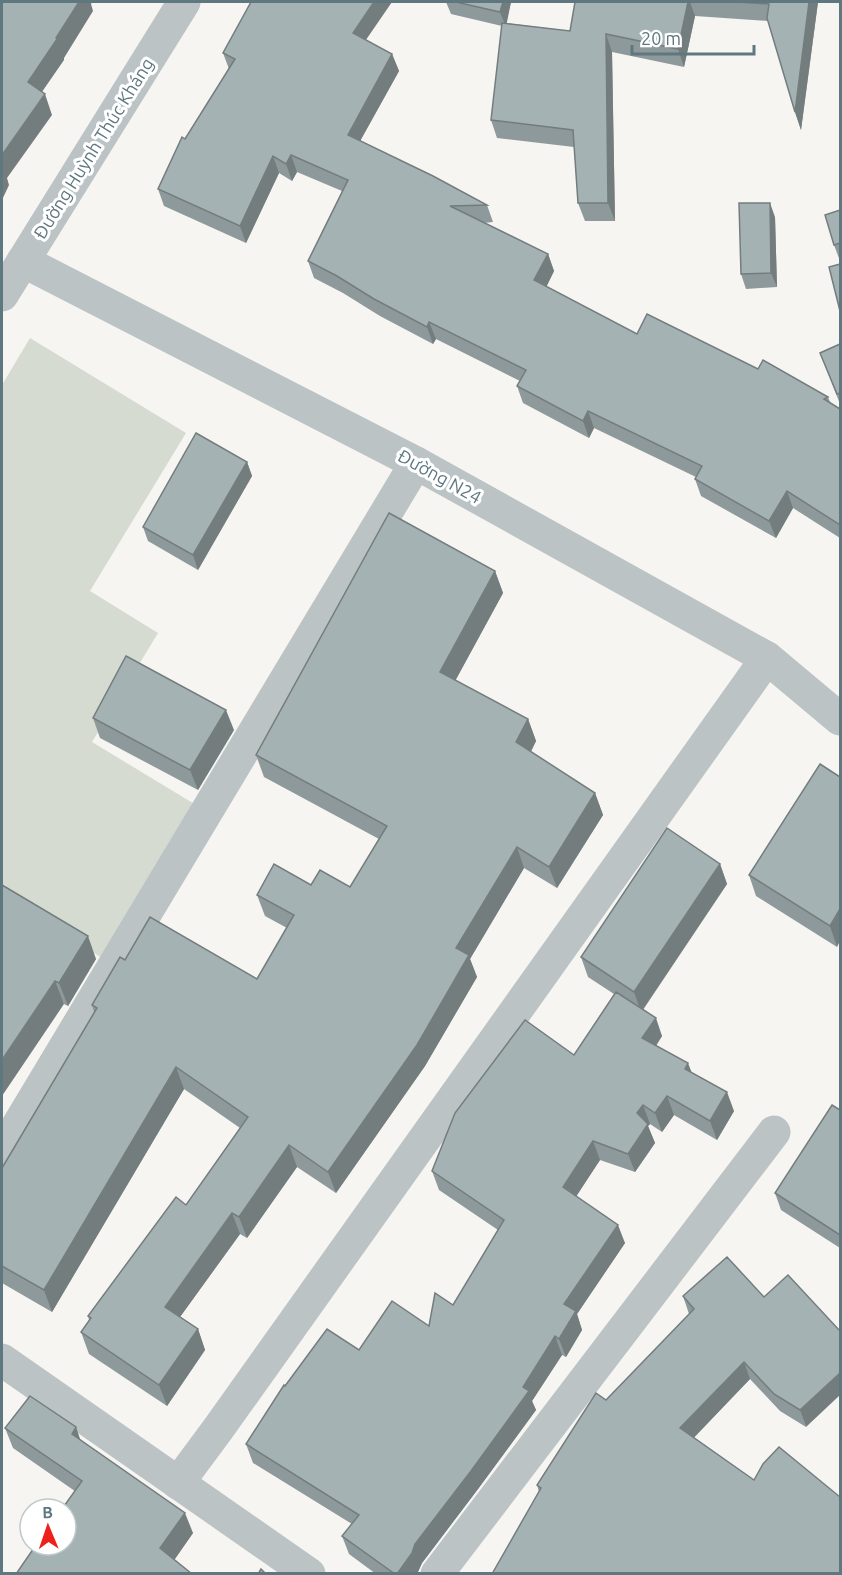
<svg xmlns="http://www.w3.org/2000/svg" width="842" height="1575" viewBox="0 0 842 1575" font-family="Ubuntu,sans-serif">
	<rect width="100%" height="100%" fill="#f6f5f2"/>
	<polygon fill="#d6dbd1" points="30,338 186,433 90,591 158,633 92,742 201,808 107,961 2,897 2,385"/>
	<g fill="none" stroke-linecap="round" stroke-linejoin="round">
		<g stroke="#bcc3c5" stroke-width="33">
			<polyline points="23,261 416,463 767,658 840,719"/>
			<polyline points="2,295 184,2"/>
			<polyline points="2,1152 416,463"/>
			<polyline points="2,1360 309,1574"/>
			<polyline points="178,1483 218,1429 767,658"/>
			<polyline points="437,1574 774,1132"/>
		</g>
	</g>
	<g fill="#8e999b">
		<polygon points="446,2 511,2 506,23 570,31 575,2 818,2 801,130 795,112 768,21 695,16 684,67 612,52 615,221 585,221 578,203 574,147 497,138 491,120 502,26 451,14"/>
		<polygon points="366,40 392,54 399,71 360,141 487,205 493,222 484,223 548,254 554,271 546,287 637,334 758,369 828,397 830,402 840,409 840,538 793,508 776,538 701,496 695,479 696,477 594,428 589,438 523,403 517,386 520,381 436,339 433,344 380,316 343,293 314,278 308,261 342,191 297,172 292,181 279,173 246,243 164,206 158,189 185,139 229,69 223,53"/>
		<polygon points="840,210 840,261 834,245"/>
		<polygon points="775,217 777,287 746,289 741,274"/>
		<polygon points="840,344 840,404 820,353"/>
		<polygon points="247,462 252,476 198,570 148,541 143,527"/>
		<polygon points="495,571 503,593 455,681 528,719 536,741 531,752 595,793 603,815 557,888 524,868 470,959 477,977 425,1066 336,1193 297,1167 247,1238 240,1234 180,1317 198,1329 205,1350 167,1406 89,1354 81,1332 89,1320 88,1316 186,1205 240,1128 184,1089 52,1312 2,1283 2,1168 94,1012 92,1005 125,960 257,979 287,928 265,916 257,895 311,885 350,887 379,839 264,777 256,755"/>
		<polygon points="93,718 234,730 198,790 100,738"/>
		<polygon points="820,764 837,947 756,896 749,875"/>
		<polygon points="720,864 727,884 643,1010 662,1036 656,1046 691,1072 734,1111 717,1140 674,1115 662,1132 650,1124 648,1126 655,1143 635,1172 600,1160 576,1196 625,1243 577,1314 582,1330 566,1357 562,1355 532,1401 536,1410 478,1489 422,1563 417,1574 376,1574 349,1554 342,1536 352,1524 253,1463 246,1444 285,1386 359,1350 429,1326 453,1305 498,1230 439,1190 432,1171 574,1055 614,994 588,977 581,957"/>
		<polygon points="2,885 96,959 68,1006 64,1004"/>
		<polygon points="840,1110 840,1248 781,1210 775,1193"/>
		<polygon points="683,1296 764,1297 806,1427 780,1411 750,1379 694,1437 754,1480 539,1492 537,1485 606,1400 689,1314"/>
		<polygon points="76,1427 80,1440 193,1533 174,1560 13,1448 5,1428"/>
	</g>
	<g fill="#747d7e">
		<polygon points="79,2 92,2 91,4 93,11 64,58 64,60 35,102 28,82"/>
		<polygon points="374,2 392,2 359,50 353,33"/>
		<polygon points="503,2 511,2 506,27 500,12"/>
		<polygon points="688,2 690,2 695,16 684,67 678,49"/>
		<polygon points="809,2 818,2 801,130 795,112"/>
		<polygon points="606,34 612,52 615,221 608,203"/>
		<polygon points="392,54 399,71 354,152 348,135"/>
		<polygon points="45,94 52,115 7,178 9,185 2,200 2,155"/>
		<polygon points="291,155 297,172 292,181 286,164"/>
		<polygon points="273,156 279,173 246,243 240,226"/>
		<polygon points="770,203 775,217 777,287 771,273"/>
		<polygon points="548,254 554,271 541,298 534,280"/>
		<polygon points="429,322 436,339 433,344 427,327"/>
		<polygon points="588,411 594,428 589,438 583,421"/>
		<polygon points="247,462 252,476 198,570 193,555"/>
		<polygon points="787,491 793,508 776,538 769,521"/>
		<polygon points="495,571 503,593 448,694 440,672"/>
		<polygon points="226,710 234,730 198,790 190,770"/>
		<polygon points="528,719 536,741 524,764 516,742"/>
		<polygon points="595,793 603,815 557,888 549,867"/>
		<polygon points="517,847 524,868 470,959 477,977 425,1066 336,1193 328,1172 456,948"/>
		<polygon points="720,864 727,884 641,1012 634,992"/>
		<polygon points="840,909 840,941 837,947 830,926"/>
		<polygon points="88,936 96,959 68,1006 59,983"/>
		<polygon points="55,981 64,1004 2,1096 2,1060"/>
		<polygon points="656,1018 662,1036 649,1056 642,1038"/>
		<polygon points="688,1063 695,1081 685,1069"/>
		<polygon points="176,1067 184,1089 52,1312 44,1290"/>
		<polygon points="727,1092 734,1111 717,1140 710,1121"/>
		<polygon points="667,1096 674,1115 662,1132 655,1113"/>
		<polygon points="643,1105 650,1124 648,1126 655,1143 635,1172 628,1154 637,1113"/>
		<polygon points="593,1141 600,1160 570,1206 563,1187"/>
		<polygon points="289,1145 297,1167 247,1238 239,1217"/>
		<polygon points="232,1213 240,1234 172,1328 165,1307"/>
		<polygon points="618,1225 625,1243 577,1314 582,1330 566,1357 559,1339 564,1304"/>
		<polygon points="198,1329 205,1350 167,1406 159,1385"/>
		<polygon points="555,1336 562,1355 532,1401 536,1410 478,1489 422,1563 417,1574 397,1574 415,1544 523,1387"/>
		<polygon points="744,1362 750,1379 687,1445 680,1428"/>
		<polygon points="840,1373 840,1395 806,1427 800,1410"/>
		<polygon points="76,1427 83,1448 72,1434"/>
		<polygon points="185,1513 193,1533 168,1569 160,1548"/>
	</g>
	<g fill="#a5b2b4" stroke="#747d7e" stroke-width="1.5">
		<polygon points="2,2 79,2 56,38 57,39 28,82 45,94 2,155"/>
		<polygon points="251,2 374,2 353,33 392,54 348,135 433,176 487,205 450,206 548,254 534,280 637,334 647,314 758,369 763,360 828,397 824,399 840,409 840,525 787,491 769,521 695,479 702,466 588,411 583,421 517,386 526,370 429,322 427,327 374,299 337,276 308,261 348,180 291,155 286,164 273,156 240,226 158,189 182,137 185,139 235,59 223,53"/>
		<polygon points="456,2 503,2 500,12"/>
		<polygon points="575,2 688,2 678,49 606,34 608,203 578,203 573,130 491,120 502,23 570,31"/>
		<polygon points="738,2 809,2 795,112 767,18 769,4"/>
		<polygon points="739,203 770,203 771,273 741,274"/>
		<polygon points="840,210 840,243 834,245 825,215"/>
		<polygon points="840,264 840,311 829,267"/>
		<polygon points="840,344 840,393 837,394 820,353"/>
		<polygon points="196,433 247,462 193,555 143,527"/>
		<polygon points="389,513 495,571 440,672 528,719 516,742 595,793 549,867 517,847 456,948 469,955 417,1045 328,1172 289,1145 239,1217 232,1213 165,1307 198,1329 159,1385 81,1332 91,1318 88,1316 176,1197 186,1205 248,1117 176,1067 44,1290 2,1266 2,1168 97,1008 92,1005 120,957 125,960 150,917 257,979 294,915 257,895 274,864 311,885 320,870 350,887 387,826 256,755"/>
		<polygon points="126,656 226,710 190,770 93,718"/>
		<polygon points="820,764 840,777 840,909 830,926 749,875"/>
		<polygon points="667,828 720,864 634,992 581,957"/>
		<polygon points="2,885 88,936 59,983 55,981 2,1060"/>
		<polygon points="616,992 656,1018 642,1038 688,1063 685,1069 727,1092 710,1121 667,1096 655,1113 643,1105 637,1113 648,1124 628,1154 593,1141 563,1187 618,1225 564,1304 576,1311 559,1339 555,1336 523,1387 529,1391 471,1471 415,1544 412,1553 397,1574 395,1574 342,1536 359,1515 246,1444 284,1385 285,1386 327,1329 359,1350 392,1301 429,1326 435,1293 453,1305 504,1220 432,1171 455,1113 525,1020 574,1055"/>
		<polygon points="832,1105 840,1110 840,1235 775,1193"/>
		<polygon points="727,1257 764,1297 788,1275 840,1331 840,1373 800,1410 774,1394 744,1362 680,1428 754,1480 763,1464 779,1447 840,1497 840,1574 492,1574 541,1488 537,1485 596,1393 606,1400 694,1309 683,1296"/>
		<polygon points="30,1396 76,1427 72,1434 185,1513 160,1548 192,1574 16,1574 36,1545 66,1545 66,1509 62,1509 82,1481 5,1428"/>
		<polygon points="261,1569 266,1574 258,1574"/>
	</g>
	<g text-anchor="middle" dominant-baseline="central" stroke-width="6" stroke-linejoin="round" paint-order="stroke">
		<g font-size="18" fill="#5f787f" stroke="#fff">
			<text transform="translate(93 148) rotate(-58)">Đường Huỳnh Thúc Kháng</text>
			<text transform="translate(440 476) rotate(29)">Đường N24</text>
		</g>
	</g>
	<rect width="842" height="1575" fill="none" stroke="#5f787f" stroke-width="6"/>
	<g transform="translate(48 1527) rotate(358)"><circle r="28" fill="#ffffff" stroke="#bfc9cc" stroke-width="1.5"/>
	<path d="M0-4.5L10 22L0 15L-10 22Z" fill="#ed201b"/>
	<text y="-9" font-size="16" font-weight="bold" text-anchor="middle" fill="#5f787f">B</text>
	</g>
	<path d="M632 45v9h122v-9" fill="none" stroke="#5f787f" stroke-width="3"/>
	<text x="641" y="45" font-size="18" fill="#5f787f" stroke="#ffffff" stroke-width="4.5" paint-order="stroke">20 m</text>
</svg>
